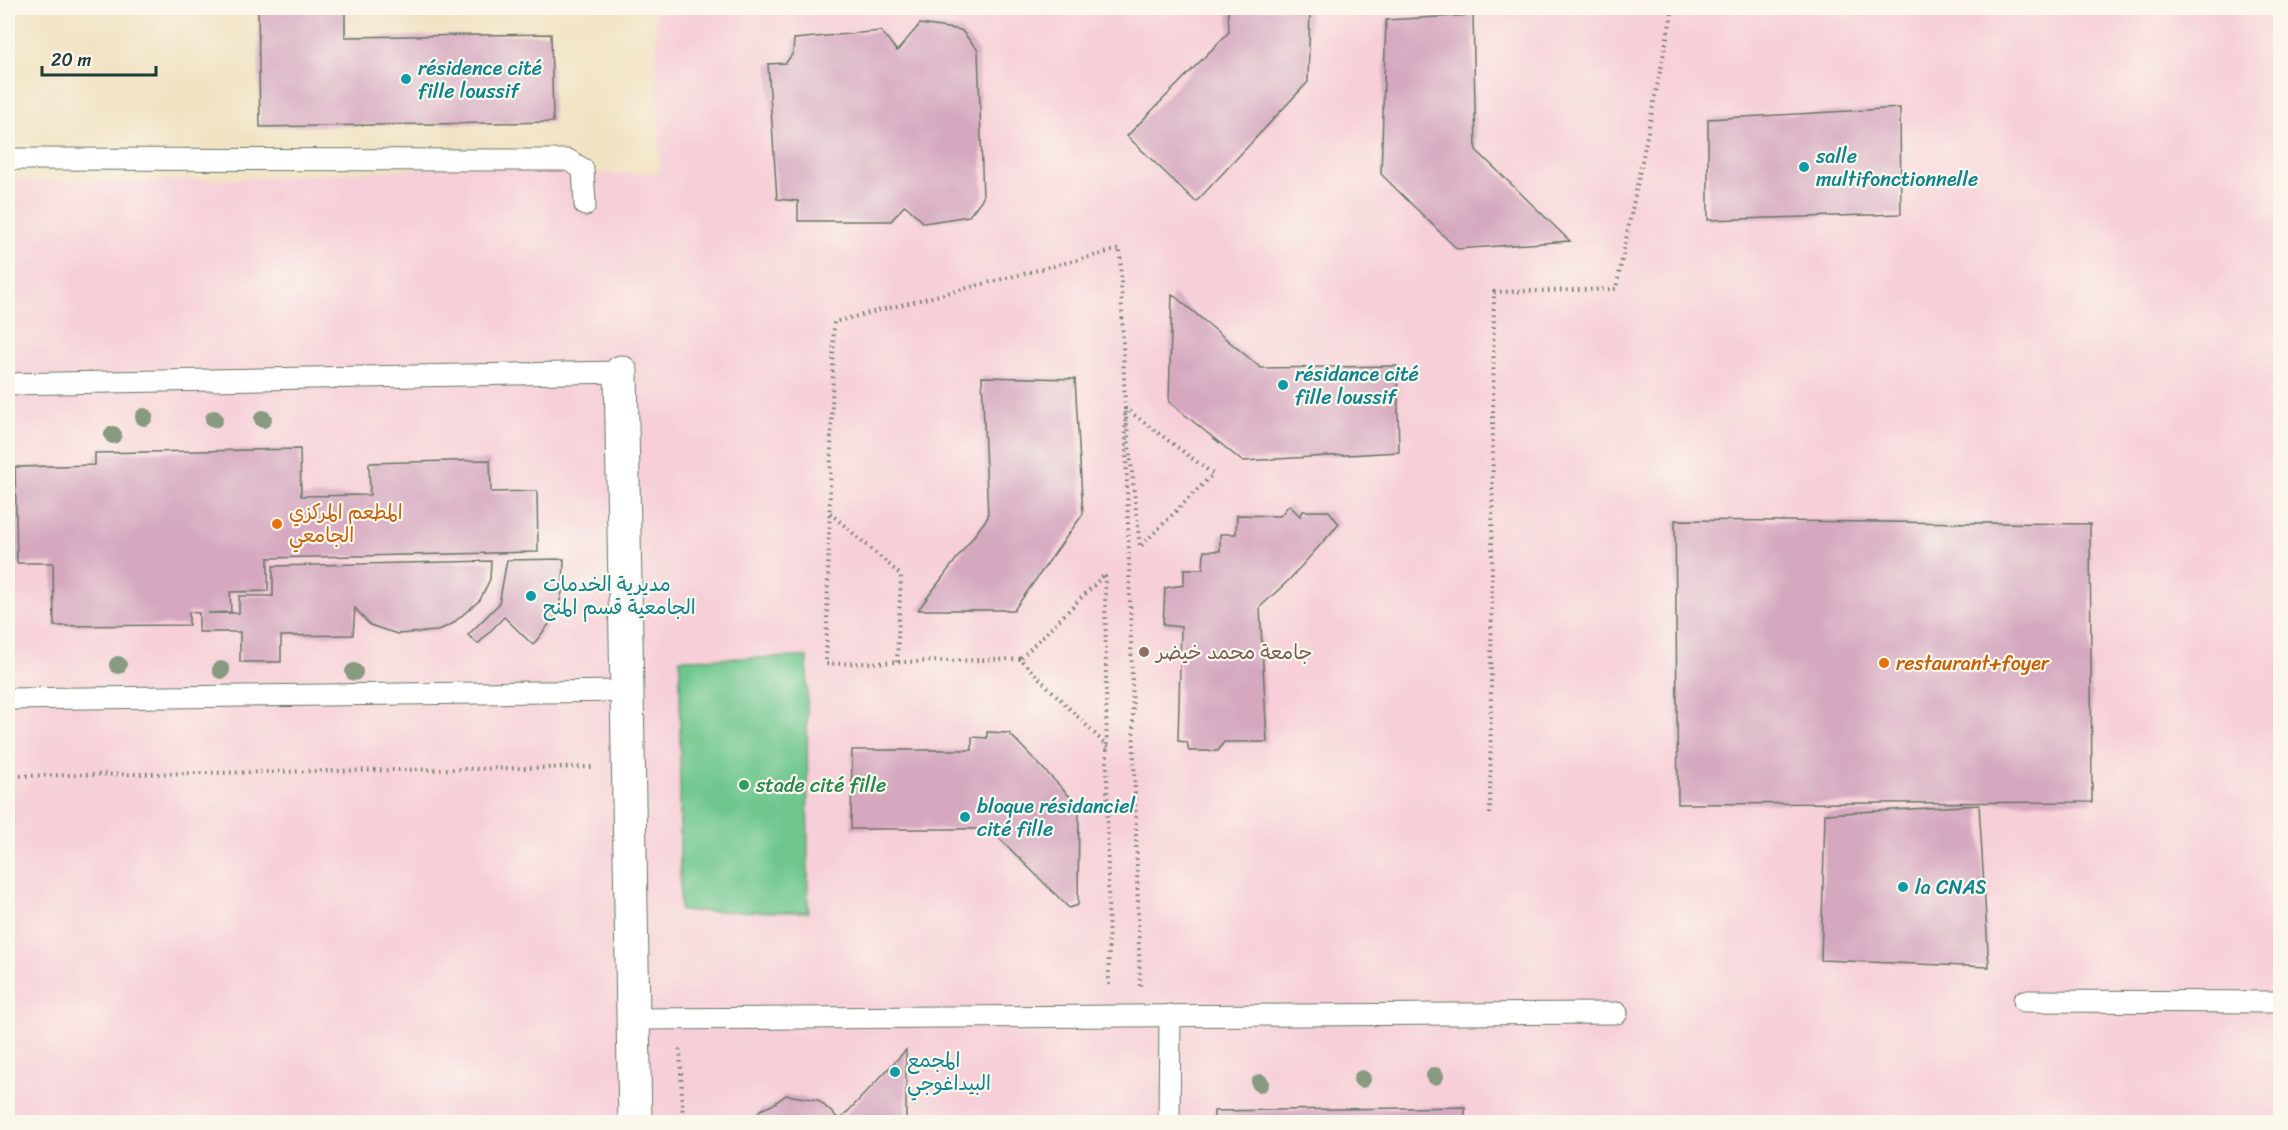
<svg xmlns="http://www.w3.org/2000/svg" width="2288" height="1130" viewBox="0 0 2288 1130" font-family="Sriracha,'Playpen Sans Arabic',sans-serif">
	<rect width="100%" height="100%" fill="#fbf7ec"/>
	<filter id="ink" filterUnits="userSpaceOnUse"><feTurbulence type="fractalNoise" baseFrequency=".0167" numOctaves="2"/><feDisplacementMap in="SourceGraphic" scale="12" xChannelSelector="R" yChannelSelector="G"/><feConvolveMatrix kernelMatrix="1 2 1 2 8 2 1 2 1" color-interpolation-filters="sRGB"/></filter>
	<filter id="wash" filterUnits="userSpaceOnUse"><feTurbulence type="fractalNoise" baseFrequency=".008" numOctaves="4" result="noise"/><feDisplacementMap in="SourceGraphic" scale="24" xChannelSelector="R" yChannelSelector="G"/><feGaussianBlur stdDeviation="1.35" result="paint"/><feColorMatrix in="noise" values="0 0 0 0 0 0 0 0 0 0 0 0 0 0 0 0 0 1.4 0 .05"/><feComposite in="paint" operator="in"/></filter>
	<g filter="url(#wash)">
		<rect width="100%" height="100%" fill="#f1e2c3"/>
		<polygon fill="#f6cfd8" points="655,8 2280,8 2280,1122 8,1122 8,182 241,179 568,160 580,174 660,173"/>
		<polygon fill="#6fc78e" stroke="#478261" stroke-width="1.5" points="807,657 808,912 680,911 680,659"/>
		<g id="blocks">
			<g fill="#d5a8c0">
				<polygon points="258,8 345,8 345,37 551,34 553,122 260,127"/>
				<polygon points="1228,8 1310,8 1308,82 1196,202 1127,136 1229,32"/>
				<polygon points="1473,15 1476,150 1570,241 1457,249 1381,174 1386,20"/>
				<polygon points="920,24 961,30 978,50 983,198 969,216 924,223 905,205 891,221 798,221 798,201 777,199 768,64 786,63 793,53 794,39 881,31 897,51"/>
				<polygon points="1900,108 1901,214 1708,220 1708,119"/>
				<polygon points="1172,294 1261,368 1397,366 1399,452 1242,461 1169,402"/>
				<polygon points="982,377 1075,379 1083,514 1014,610 918,610 988,517"/>
				<polygon points="300,449 301,496 370,495 369,463 490,460 491,492 537,491 538,552 268,558 268,591 230,592 231,612 208,613 239,613 239,596 273,596 273,566 491,561 490,579 480,600 452,624 437,631 397,634 370,625 355,608 353,635 281,636 281,662 240,662 240,632 199,632 199,613 189,612 189,625 54,626 53,563 17,563 15,467 95,465 95,453"/>
				<polygon points="1289,505 1300,516 1303,511 1329,511 1339,524 1289,580 1260,607 1267,742 1224,742 1218,751 1189,751 1187,742 1178,741 1181,627 1163,625 1165,588 1184,585 1184,569 1203,569 1204,551 1220,551 1220,534 1236,534 1237,515 1280,516"/>
				<polygon points="1675,520 2090,524 2092,802 1678,804"/>
				<polygon points="564,559 563,588 557,614 533,645 504,617 478,644 468,635 499,604 507,560"/>
				<polygon points="987,732 1009,733 1079,806 1078,905 1069,908 990,829 851,829 852,750 972,750 972,737 987,738"/>
				<polygon points="1979,805 1989,967 1821,960 1825,814"/>
				<polygon points="906,1050 906,1122 752,1122 760,1110 772,1105 786,1095 818,1100 840,1120"/>
				<polygon points="1465,1107 1465,1122 1214,1122 1214,1111"/>
			</g>
		</g>
	</g>
	<g filter="url(#ink)">
		<use href="#blocks" fill-opacity="0" stroke="#687766" stroke-width="1.5"/>
		<g fill="none" stroke-linecap="round" stroke-linejoin="round">
			<g stroke="#687766" stroke-width="23">
				<g id="service">
					<polyline points="8,159 568,160 583,169 585,205"/>
					<polyline points="8,384 621,372"/>
					<polyline points="8,699 626,691"/>
					<polyline points="2024,1001 2280,1002"/>
					<polyline points="633,1019 1617,1013"/>
					<polyline points="1169,1122 1170,1015"/>
				</g>
			</g>
			<g stroke="#687766" stroke-width="35">
				<polyline id="minor" points="621,372 635,1122"/>
			</g>
			<g stroke="#687766" stroke-width="4" stroke-dasharray="1.5 4.5" stroke-linecap="butt">
				<polyline points="830,513 901,575 897,662"/>
				<polyline points="1020,659 826,664 834,322 1120,249 1125,408 1213,474 1140,547 1125,408 1140,988"/>
				<polyline points="1108,747 1020,659 1105,574 1109,985"/>
				<polyline points="8,776 592,767"/>
				<polyline points="1490,814 1494,292 1616,289 1673,8"/>
				<polyline points="680,1049 683,1122"/>
			</g>
			<use href="#service" stroke="#fff" stroke-width="21"/>
			<use href="#minor" stroke="#fff" stroke-width="33"/>
		</g>
		<g fill="#889a80">
			<circle cx="144" cy="417" r="9"/>
			<circle cx="214" cy="419" r="9"/>
			<circle cx="263" cy="419" r="9"/>
			<circle cx="113" cy="435" r="9"/>
			<circle cx="118" cy="665" r="9"/>
			<circle cx="221" cy="670" r="9"/>
			<circle cx="354" cy="672" r="9"/>
			<circle cx="1435" cy="1076" r="9"/>
			<circle cx="1362" cy="1079" r="9"/>
			<circle cx="1260" cy="1083" r="9"/>
		</g>
	</g>
	<g fill="#0f9aa8" stroke="#fbf7ec" stroke-width="2">
		<circle cx="406" cy="79" r="6"/>
		<circle cx="1804" cy="167" r="6"/>
		<circle cx="1283" cy="385" r="6"/>
		<circle cx="531" cy="596" r="6"/>
		<circle cx="965" cy="817" r="6"/>
		<circle cx="1903" cy="887" r="6"/>
		<circle cx="895" cy="1072" r="6"/>
	</g>
	<g fill="#e8710a" stroke="#fbf7ec" stroke-width="2">
		<circle cx="277" cy="524" r="6"/>
		<circle cx="1884" cy="663" r="6"/>
	</g>
	<circle fill="#8d6e63" stroke="#fbf7ec" stroke-width="2" cx="1144" cy="652" r="6"/>
	<circle fill="#2e9e5b" stroke="#fbf7ec" stroke-width="2" cx="744" cy="785" r="6"/>
	<g text-anchor="middle" dominant-baseline="central" stroke-width="4.5" stroke-linejoin="round" paint-order="stroke">
		<g font-size="20" fill="#0d838f" stroke="#fbf7ec" text-anchor="start">
			<text x="418" y="68">résidence cité<tspan x="418" dy="23">fille loussif</tspan></text>
			<text x="1816" y="156">salle<tspan x="1816" dy="23">multifonctionnelle</tspan></text>
			<text x="1295" y="374">résidance cité<tspan x="1295" dy="23">fille loussif</tspan></text>
			<text x="543" y="584">مديرية الخدمات<tspan x="543" dy="23">الجامعية قسم المنح</tspan></text>
			<text x="977" y="806">bloque résidanciel<tspan x="977" dy="23">cité fille</tspan></text>
			<text x="1915" y="887">la CNAS</text>
			<text x="907" y="1060">المجمع<tspan x="907" dy="23">البيداغوجي</tspan></text>
		</g>
		<g font-size="20" fill="#c56008" stroke="#fbf7ec" text-anchor="start">
			<text x="289" y="512">المطعم المركزي<tspan x="289" dy="23">الجامعي</tspan></text>
			<text x="1896" y="663">restaurant+foyer</text>
		</g>
		<g font-size="20" fill="#785e54" stroke="#fbf7ec" text-anchor="start">
			<text x="1156" y="652">جامعة محمد خيضر</text>
		</g>
		<g font-size="20" fill="#27864d" stroke="#fbf7ec" text-anchor="start">
			<text x="756" y="785">stade cité fille</text>
		</g>
	</g>
	<rect width="2288" height="1130" fill="none" stroke="#fbf7ec" stroke-width="30"/>
	<path d="M42 66v9h114v-9" fill="none" stroke="#1f3d34" stroke-width="3"/>
	<text x="51" y="66" font-size="18" fill="#1f3d34" stroke="#fbf7ec" stroke-width="4.5" paint-order="stroke">20 m</text>
</svg>
